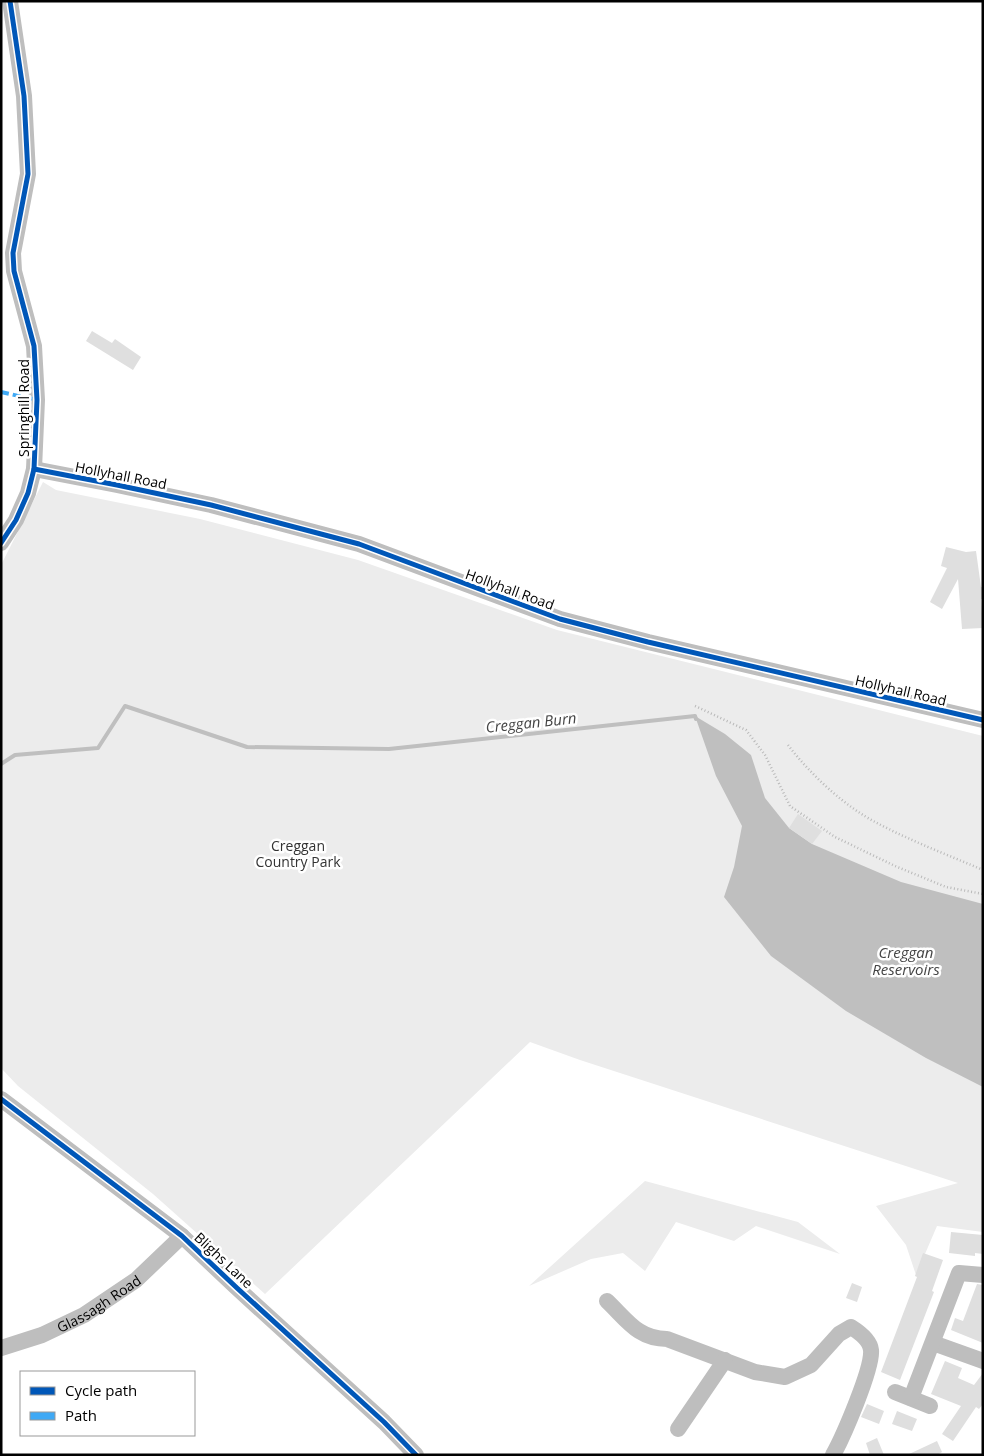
<svg xmlns="http://www.w3.org/2000/svg" width="984" height="1456" viewBox="0 0 984 1456" font-family="'Open Sans',sans-serif">
	<rect width="100%" height="100%" fill="#fff"/>
	<g fill="#ececec">
		<polygon points="43,482 56,490 200,519 358,560 557,630 983,736 983,1232 937,1226 916,1275 906,1245 876,1206 958,1183 580,1060 530,1042 265,1294 153,1194 18,1086 1,1068 1,565"/>
		<polygon points="645,1181 798,1222 840,1254 756,1226 734,1241 676,1222 645,1271 623,1253 591,1259 529,1286"/>
	</g>
	<polygon fill="#bfbfbf" points="695,716 725,734 751,755 765,798 789,828 812,844 901,882 983,904 983,1087 926,1058 846,1011 771,956 724,897 734,867 742,826 716,776"/>
	<g fill="none" stroke-linecap="round" stroke-linejoin="round">
		<polyline stroke="#bfbfbf" stroke-width="4" points="1,764 15,755 98,748 125,706 247,747 389,749 695,716 696,719"/>
	</g>
	<g fill="#dfdfdf">
		<polygon points="92,331 112,343 115,339 141,357 133,370 86,341"/>
		<polygon points="946,547 966,552 976,551 981,587 983,587 983,599 981,599 983,628 962,629 958,579 942,609 930,602 947,568 941,566"/>
		<polygon points="798,814 822,831 812,844 789,828"/>
		<polygon points="951,1232 983,1235 983,1254 975,1253 975,1256 949,1253"/>
		<polygon points="923,1253 943,1260 932,1291 934,1292 900,1380 881,1372 917,1277 915,1276"/>
		<polygon points="852,1283 862,1287 857,1302 846,1298"/>
		<polygon points="977,1284 983,1285 983,1343 951,1330 955,1318 963,1321"/>
		<polygon points="945,1361 962,1368 958,1378 974,1385 983,1373 983,1404 979,1409 976,1407 953,1441 942,1434 961,1406 931,1394"/>
		<polygon points="867,1404 884,1411 879,1424 861,1417"/>
		<polygon points="897,1411 917,1419 912,1431 892,1424"/>
		<polygon points="877,1438 884,1455 870,1455 866,1443"/>
		<polygon points="937,1441 942,1452 937,1455 907,1455"/>
	</g>
	<g fill="none" stroke-linecap="round" stroke-linejoin="round">
		<g stroke="#b9b9b9" stroke-width="2.5" stroke-dasharray="1 2.5" stroke-linecap="butt">
			<polyline points="695,706 746,730 765,755 790,806 835,837 895,866 946,887 983,894"/>
			<path d="M 788,745 C 810,774 844,806 877,823 C 911,841 948,855 983,870"/>
		</g>
		<g stroke="#bebebe" stroke-width="16">
			<polyline points="34,469 117,485 211,505 359,544 560,619 648,642 983,720"/>
			<polyline points="1,543 16,520 28,493 34,469 37,400 34,346 14,271 13,253 28,174 24,96 10,1"/>
			<polyline points="1,1099 182,1236 237,1288 384,1422 416,1455"/>
			<path d="M 607,1301 C 627,1320 638,1339 667,1339 L 755,1372 L 785,1377 L 811,1365 L 839,1334 L 851,1327 C 859,1332 870,1340 871,1350 C 873,1368 843,1437 833,1455"/>
			<polyline points="933,1343 983,1361"/>
			<path id="s1" d="M 1,1348 L 42,1335 L 84,1315 L 136,1280 L 182,1236"/>
			<polyline points="895,1392 930,1406"/>
			<polyline points="911,1398 959,1273 983,1275"/>
			<polyline points="678,1429 725,1360"/>
		</g>
		<polyline stroke="#3fa9f5" stroke-width="4" stroke-dasharray="8 4" stroke-linecap="butt" points="1,392 37,400"/>
		<g stroke="#fff" stroke-width="8">
			<g id="cycleway">
				<polyline points="34,469 117,485 211,505 359,544 560,619 648,642 983,720"/>
				<polyline points="1,543 16,520 28,493 34,469 37,400 34,346 14,271 13,253 28,174 24,96 10,1"/>
				<polyline points="1,1099 182,1236 237,1288 384,1422 416,1455"/>
			</g>
		</g>
		<use href="#cycleway" stroke="#0057b8" stroke-width="5"/>
	</g>
	<g text-anchor="middle" dominant-baseline="central" stroke-width="5" stroke-linejoin="round" paint-order="stroke">
		<g font-size="14" fill="#000" stroke="#fff">
			<text transform="translate(23 408) rotate(-90)">Springhill Road</text>
			<text transform="translate(121 475) rotate(11)">Hollyhall Road</text>
			<text transform="translate(510 589) rotate(20)">Hollyhall Road</text>
			<text transform="translate(901 690) rotate(13)">Hollyhall Road</text>
			<text transform="translate(224 1260) rotate(43)">Blighs Lane</text>
			<text stroke="none"><textPath href="#s1" startOffset="108">Glassagh Road</textPath></text>
		</g>
		<g font-size="14" fill="#333" stroke="#fff">
			<text x="298" y="845">Creggan<tspan x="298" dy="16">Country Park</tspan></text>
		</g>
		<g font-size="15" font-style="italic" fill="#444" stroke="#fff">
			<text transform="translate(531 722) rotate(-6)">Creggan Burn</text>
			<text x="906" y="952">Creggan<tspan x="906" dy="17">Reservoirs</tspan></text>
		</g>
	</g>
	<rect width="984" height="1456" fill="none" stroke="#000000" stroke-width="5"/>
	<rect x="20" y="1371" width="175" height="65" fill="#ffffff" stroke="#999999"/>
	<rect x="30" y="1387" width="25" height="8" fill="#0057b8" stroke="#999999"/>
	<text x="65" y="1396" font-size="15" fill="#000000">Cycle path</text>
	<rect x="30" y="1412" width="25" height="8" fill="#3fa9f5" stroke="#999999"/>
	<text x="65" y="1421" font-size="15" fill="#000000">Path</text>
</svg>
